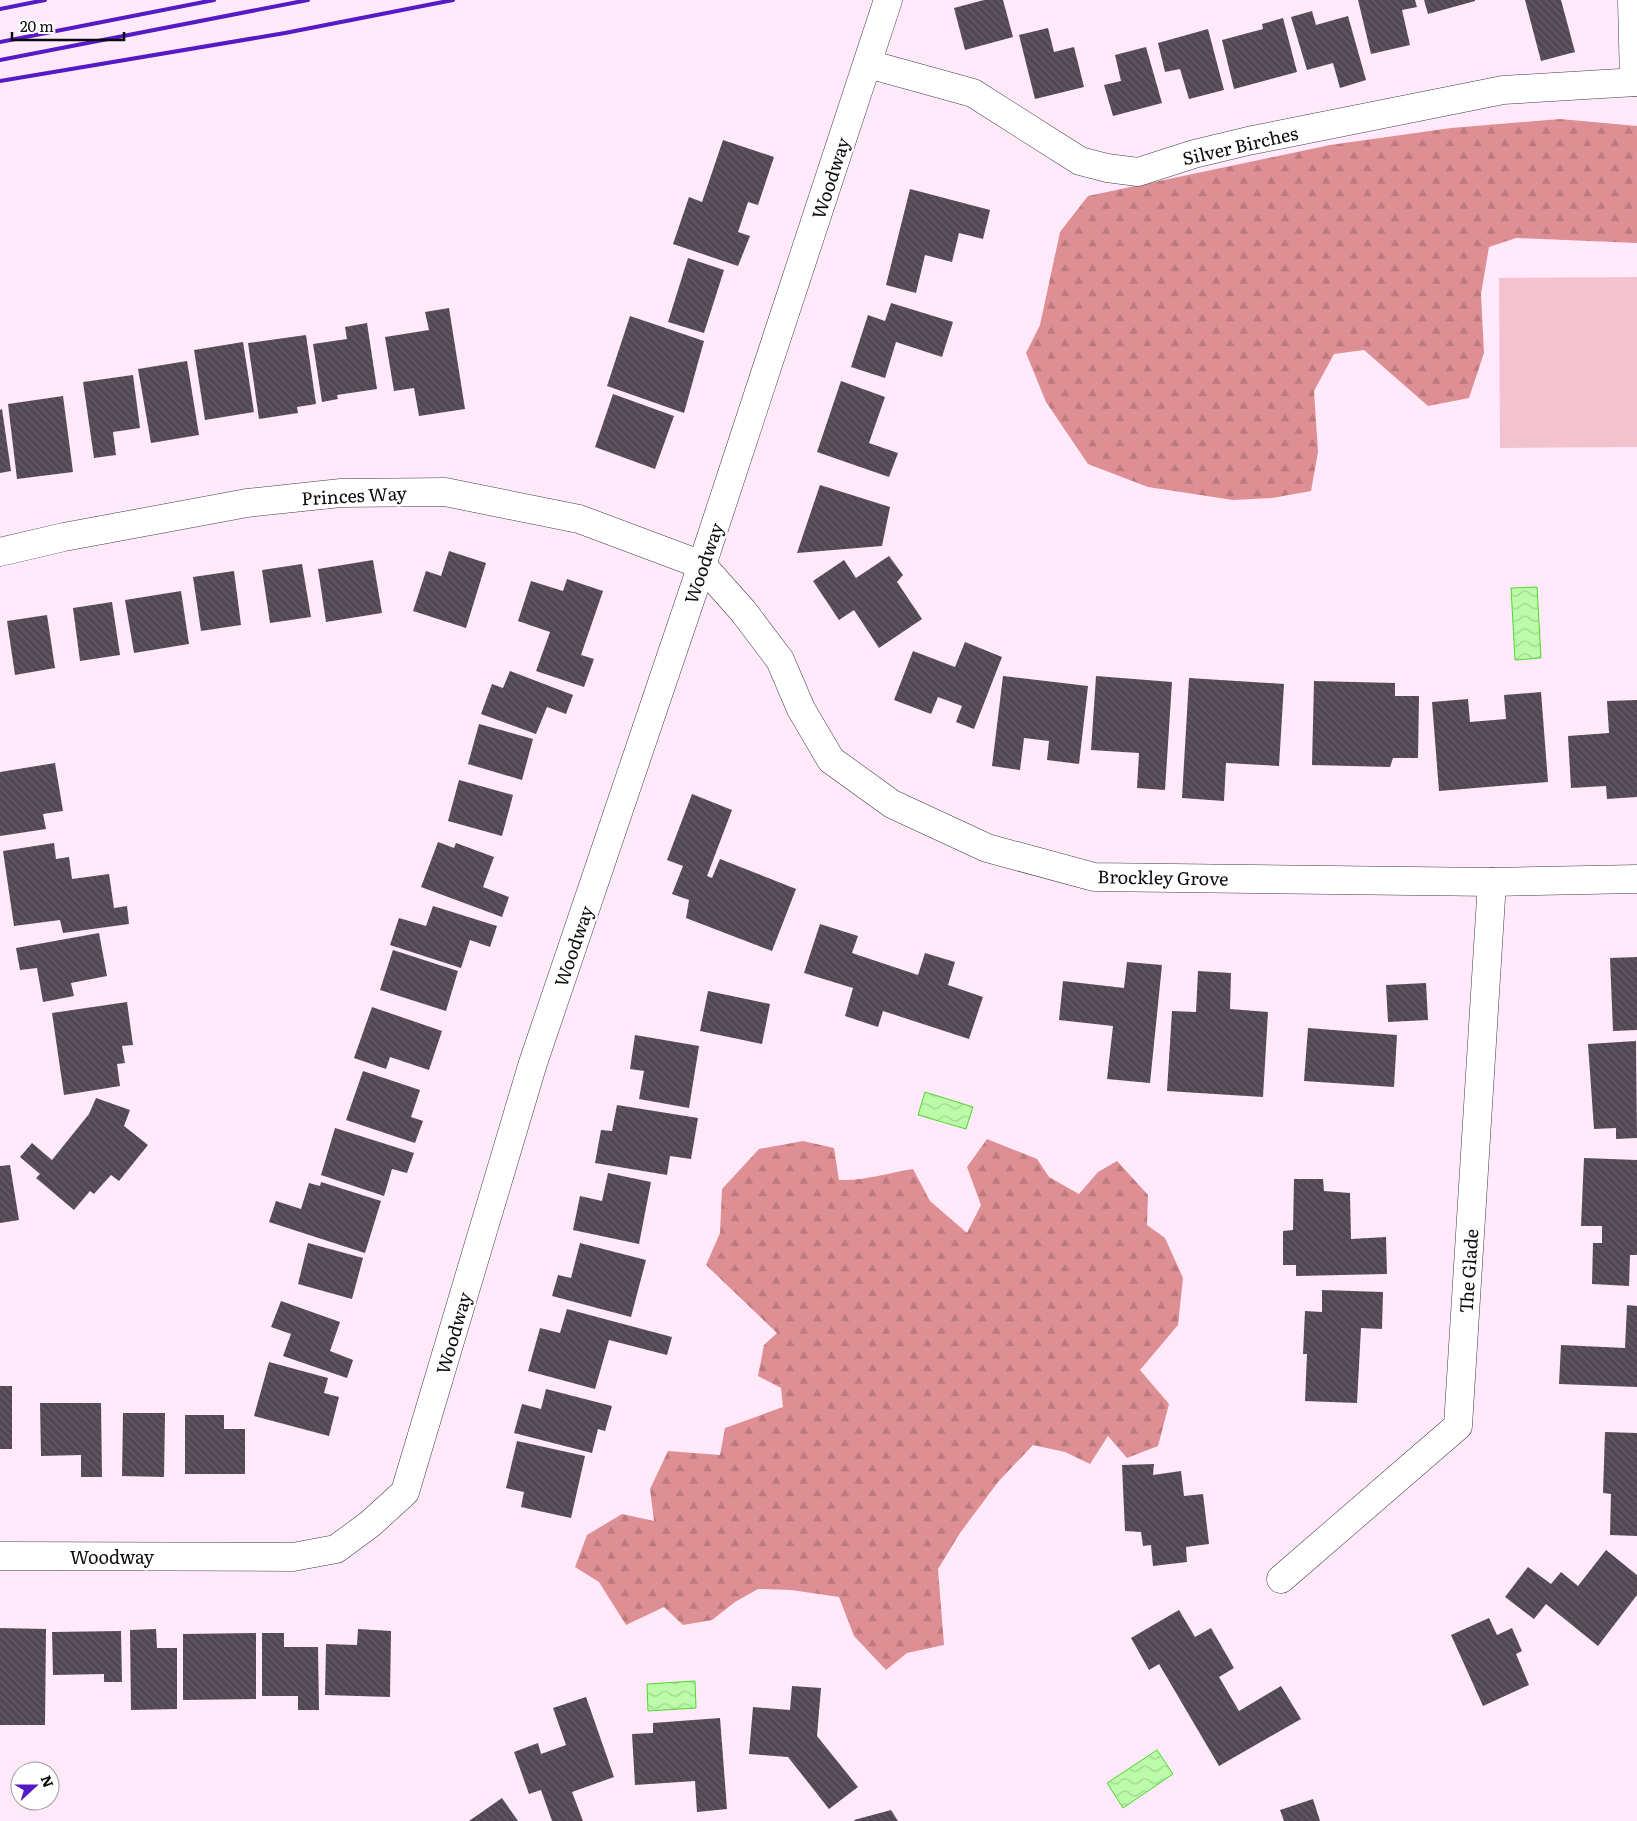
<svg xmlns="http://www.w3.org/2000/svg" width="1637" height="1821" viewBox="0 0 1637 1821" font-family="Literata,serif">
	<defs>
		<pattern id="forest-firs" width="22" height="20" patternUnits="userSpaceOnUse" patternTransform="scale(1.25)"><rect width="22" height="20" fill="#de8f93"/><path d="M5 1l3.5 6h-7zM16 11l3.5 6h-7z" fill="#bd7a7d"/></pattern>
		<pattern id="water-waves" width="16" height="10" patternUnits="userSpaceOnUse" patternTransform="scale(1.25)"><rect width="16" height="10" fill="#bcfbaa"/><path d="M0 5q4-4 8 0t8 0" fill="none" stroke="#a0d691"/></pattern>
		<pattern id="building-back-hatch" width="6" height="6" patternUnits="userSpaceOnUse" patternTransform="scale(1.25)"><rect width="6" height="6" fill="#524755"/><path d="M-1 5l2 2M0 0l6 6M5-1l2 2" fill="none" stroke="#665d68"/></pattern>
	</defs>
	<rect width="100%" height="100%" fill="#ffe9fb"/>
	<g fill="url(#forest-firs)">
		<polygon points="1560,119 1637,126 1637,243 1516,238 1489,247 1481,294 1484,353 1469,398 1428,406 1364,350 1334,354 1314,391 1318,452 1311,491 1272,498 1233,500 1148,487 1088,464 1046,402 1026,353 1040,325 1060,232 1088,196 1330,145 1451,128"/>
		<path d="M 987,1139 L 1037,1159 L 1049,1177 L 1079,1194 L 1098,1172 L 1117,1161 L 1148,1195 L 1147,1225 L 1165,1238 L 1183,1278 L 1178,1325 L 1140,1370 L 1169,1404 L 1158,1446 L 1127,1458 L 1108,1436 L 1090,1464 L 1065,1452 L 1033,1445 L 998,1482 L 960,1533 L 938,1569 L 944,1645 L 907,1653 L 886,1670 L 854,1636 L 839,1597 L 791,1590 L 758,1589 L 735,1602 L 712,1620 L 683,1625 L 664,1607 L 626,1625 L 599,1582 L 575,1567 L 587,1535 L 622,1514 L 654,1521 L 650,1489 L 668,1451 L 720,1455 L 725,1428 L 783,1407 L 781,1388 L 758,1376 L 764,1345 L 777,1333 L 706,1265 L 720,1233 L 722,1189 L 759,1149 L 803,1141 L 834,1148 L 839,1180 C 863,1181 888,1173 913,1169 L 930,1201 L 967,1233 L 981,1205 L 967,1167 Z"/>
	</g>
	<polygon fill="#f2c3cf" points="1637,277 1637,447 1500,448 1499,278"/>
	<g fill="url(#water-waves)" stroke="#4fd72b">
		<polygon points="1537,587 1541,658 1515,660 1511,588"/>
		<polygon points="925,1092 973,1107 966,1129 918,1115"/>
		<polygon points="695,1681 696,1708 648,1711 647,1684"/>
		<polygon points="1157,1750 1173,1774 1123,1808 1107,1783"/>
	</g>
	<g fill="url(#building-back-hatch)">
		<polygon points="984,0 1003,0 1013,37 965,50 954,8"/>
		<polygon points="1358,0 1415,0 1417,7 1402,10 1410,45 1371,54"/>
		<polygon points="1424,0 1475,0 1475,1 1428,14"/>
		<polygon points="1525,0 1561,0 1575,52 1541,61"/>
		<polygon points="1312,11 1316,25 1348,16 1366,80 1340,88 1333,63 1307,70 1291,17"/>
		<polygon points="1283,18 1297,72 1234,89 1222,40 1263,29 1262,24"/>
		<polygon points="1048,28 1054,52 1074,47 1084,87 1035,99 1019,35"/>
		<polygon points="1208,29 1224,90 1189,99 1180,69 1165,72 1158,43"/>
		<polygon points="1146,47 1162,103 1113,116 1104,85 1121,81 1115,55"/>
		<polygon points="723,140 774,157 758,205 748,202 738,232 750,236 738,266 673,244 689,197 702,202"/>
		<polygon points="910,189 990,210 983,239 959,233 952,262 925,255 916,293 886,285"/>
		<polygon points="688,258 724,270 704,333 668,322"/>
		<polygon points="891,303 953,322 942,357 896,342 885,378 851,367 868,315 885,321"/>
		<polygon points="449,308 465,409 419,416 414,388 394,391 385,337 429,330 425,312"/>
		<polygon points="630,316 704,341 684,413 607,386"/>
		<polygon points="367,323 377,389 337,395 338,399 322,402 313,344 347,339 345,327"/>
		<polygon points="306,335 316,404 297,407 298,413 259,419 248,343"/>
		<polygon points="243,342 254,412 205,420 194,350"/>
		<polygon points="187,361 199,435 151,443 138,369"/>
		<polygon points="133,375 140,428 113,432 116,455 94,458 83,382"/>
		<polygon points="841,381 885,397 869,443 898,453 889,477 817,452"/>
		<polygon points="613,394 674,416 655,469 595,447"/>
		<polygon points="63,396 73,472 17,479 8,404"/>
		<polygon points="2,409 11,471 0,473 0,410"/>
		<polygon points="820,485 890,507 882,546 797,553"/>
		<polygon points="449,551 486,563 466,628 413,611 426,571 441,576"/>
		<polygon points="889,556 903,575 897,582 922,619 879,648 854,610 839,620 813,581 844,560 856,578"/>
		<polygon points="373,560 382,613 326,622 318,569"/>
		<polygon points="302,564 311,617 270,623 262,570"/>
		<polygon points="234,571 241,625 201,631 193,577"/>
		<polygon points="567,579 603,591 581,655 594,659 584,687 536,671 550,632 518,621 531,581 563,591"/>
		<polygon points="181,591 189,644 134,653 125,600"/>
		<polygon points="112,602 120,655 80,661 73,608"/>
		<polygon points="47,615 55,668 15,675 7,621"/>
		<polygon points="965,642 1002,657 974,729 956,722 962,706 938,697 931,714 894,700 913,651 955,667"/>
		<polygon points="510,671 573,695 566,714 547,707 536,734 481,714 492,684 503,688"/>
		<polygon points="1003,676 1088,686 1079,764 1047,760 1049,741 1024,738 1020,770 992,766"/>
		<polygon points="1096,676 1172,682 1165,790 1137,788 1139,753 1091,750"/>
		<polygon points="1189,678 1284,684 1279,766 1226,763 1224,801 1182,798"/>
		<polygon points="1314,681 1395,683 1395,696 1419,696 1418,758 1393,758 1390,767 1312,765"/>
		<polygon points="1541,692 1548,782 1439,791 1432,702 1468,699 1470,722 1506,719 1504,695"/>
		<polygon points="1637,700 1637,797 1607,799 1606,786 1571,788 1568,736 1609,733 1607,701"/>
		<polygon points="479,724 533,739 522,780 468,764"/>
		<polygon points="55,763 63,811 43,814 46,829 0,836 0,772"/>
		<polygon points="459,780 513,795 502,836 448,821"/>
		<polygon points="692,794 732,810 707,876 712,878 720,859 796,889 772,951 686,918 689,900 672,894 683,866 667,860"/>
		<polygon points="438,842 454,848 456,843 494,857 483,887 509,897 502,917 421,887"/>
		<polygon points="54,843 56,859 69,857 72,879 109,874 114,908 127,906 129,924 63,933 60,920 14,926 3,851"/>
		<polygon points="433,906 497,926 490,947 470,940 461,968 390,945 399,918 426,926"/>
		<polygon points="820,924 858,936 852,953 918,975 925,953 955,962 948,985 983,997 969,1039 883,1011 878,1027 845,1016 853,988 804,973"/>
		<polygon points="99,933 107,976 71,983 74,996 43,1002 37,968 20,970 16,948"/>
		<polygon points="393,950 458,971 446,1011 380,990"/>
		<polygon points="1637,957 1637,1030 1613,1031 1610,958"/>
		<polygon points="1127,962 1162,965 1150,1083 1107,1079 1113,1026 1059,1020 1063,981 1124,988"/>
		<polygon points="1198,971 1231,973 1230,1009 1268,1012 1263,1097 1167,1091 1172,1011 1196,1012"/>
		<polygon points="1426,983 1428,1020 1388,1022 1386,985"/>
		<polygon points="708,991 770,1004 762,1044 700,1031"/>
		<polygon points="127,1002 133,1045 122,1046 125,1063 117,1064 120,1086 64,1095 52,1013"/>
		<polygon points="372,1007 442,1031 429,1070 390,1057 386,1069 354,1058"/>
		<polygon points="1308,1028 1397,1035 1394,1087 1304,1081"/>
		<polygon points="635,1035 699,1046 689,1108 639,1099 644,1071 630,1069"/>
		<polygon points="1636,1041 1637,1138 1616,1139 1616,1128 1594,1129 1588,1044"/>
		<polygon points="363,1071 420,1090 411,1117 423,1121 415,1143 346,1120"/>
		<polygon points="96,1098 130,1110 124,1126 148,1145 119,1181 111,1175 94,1194 90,1191 74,1210 36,1178 40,1174 20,1157 32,1143 52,1160 89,1114"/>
		<polygon points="617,1105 698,1118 691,1159 670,1156 667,1175 595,1163 601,1130 612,1131"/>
		<polygon points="335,1128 414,1153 407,1173 392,1169 384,1196 321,1175"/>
		<polygon points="1584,1158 1637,1160 1637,1255 1630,1255 1629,1286 1592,1284 1593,1243 1602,1243 1602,1226 1581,1226"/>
		<polygon points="10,1165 19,1220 0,1223 0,1166"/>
		<polygon points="608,1173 651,1182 639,1244 573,1230 580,1196 602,1201"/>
		<polygon points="1294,1179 1323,1179 1324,1191 1350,1193 1351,1239 1386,1237 1387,1274 1296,1276 1296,1265 1283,1265 1283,1231 1293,1230"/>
		<polygon points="321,1182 381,1201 365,1253 269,1222 276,1201 301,1209 309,1183 320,1186"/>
		<polygon points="308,1243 363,1258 352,1299 298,1284"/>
		<polygon points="580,1243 646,1260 631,1317 552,1296 558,1275 571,1278"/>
		<polygon points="1322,1290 1383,1292 1382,1329 1361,1328 1357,1403 1305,1401 1307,1354 1303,1354 1305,1311 1322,1312"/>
		<polygon points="281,1301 340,1322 330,1351 353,1360 347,1378 283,1356 291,1334 271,1327"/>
		<polygon points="1627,1305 1637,1306 1637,1387 1559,1384 1561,1345 1625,1348"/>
		<polygon points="567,1309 672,1337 667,1355 609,1340 595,1389 528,1371 540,1328 560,1333"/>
		<polygon points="269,1362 328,1378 324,1393 339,1397 329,1436 254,1416"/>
		<rect x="0" y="1386" width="12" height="63"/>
		<polygon points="546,1389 612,1406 605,1431 598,1429 592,1453 514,1433 522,1404 541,1409"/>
		<polygon points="40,1403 101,1403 102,1477 81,1477 81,1455 41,1456"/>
		<polygon points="123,1413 165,1413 164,1477 122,1476"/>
		<polygon points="185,1415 224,1415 224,1429 245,1429 245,1474 185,1474"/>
		<polygon points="1605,1432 1637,1433 1637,1536 1610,1535 1611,1494 1603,1493"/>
		<polygon points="517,1441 585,1456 571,1518 521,1507 524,1492 506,1488"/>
		<polygon points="1154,1464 1153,1475 1181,1471 1184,1496 1203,1494 1209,1544 1186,1547 1187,1562 1153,1566 1151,1545 1143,1546 1141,1532 1125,1531 1122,1465"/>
		<polygon points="1606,1550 1637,1575 1637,1595 1598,1646 1546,1604 1534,1619 1505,1597 1528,1567 1551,1584 1561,1572 1578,1586"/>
		<polygon points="1179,1610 1195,1637 1211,1628 1234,1668 1219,1677 1239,1711 1281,1686 1301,1719 1219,1766 1159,1664 1149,1670 1131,1638"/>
		<polygon points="1489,1618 1497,1635 1512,1628 1522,1651 1516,1654 1529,1685 1483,1706 1451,1635"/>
		<polygon points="0,1628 46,1629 45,1725 0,1725"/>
		<polygon points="156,1629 157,1648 177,1648 177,1709 131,1710 130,1630"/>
		<polygon points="358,1629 391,1631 390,1697 325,1695 326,1644 357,1645"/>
		<polygon points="121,1631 122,1682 104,1682 104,1674 53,1675 52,1632"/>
		<polygon points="256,1633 256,1699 183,1700 183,1634"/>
		<polygon points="262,1633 284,1633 284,1647 318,1647 319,1710 298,1710 298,1696 262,1696"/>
		<polygon points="792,1686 821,1688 817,1736 858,1787 829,1809 788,1757 749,1754 753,1707 790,1710"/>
		<polygon points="586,1697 614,1777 572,1792 583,1821 552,1821 541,1790 529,1794 514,1752 538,1743 541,1754 566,1745 553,1708"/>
		<polygon points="720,1718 727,1809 697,1812 695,1781 635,1785 632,1734 653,1733 653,1723"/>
		<polygon points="502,1798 518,1821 469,1821"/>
		<polygon points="1313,1799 1320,1821 1284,1821 1280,1810"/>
		<polygon points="891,1810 898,1821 855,1821 854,1820"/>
	</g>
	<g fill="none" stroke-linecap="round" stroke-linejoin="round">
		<g stroke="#3e3e3e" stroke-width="29">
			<g id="street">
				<polyline points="1632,0 1634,82"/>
				<polyline points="868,64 973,93 1080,161 1107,168 1138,172 1194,154 1248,141 1503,90 1637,82"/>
				<polyline points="0,552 64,537 247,503 341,493 445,492 579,519 702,565 743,611 780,660 801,709 831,760 892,804 987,848 1094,877 1492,882 1637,879"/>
				<polyline points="0,1556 293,1557 336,1549 370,1524 405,1492 533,1063 702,565 888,0"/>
				<polyline points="1281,1579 1458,1426 1492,882"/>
			</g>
		</g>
		<use href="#street" stroke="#fff" stroke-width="28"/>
		<g stroke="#551ac5" stroke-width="4">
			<polyline points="0,9 45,0"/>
			<polyline points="0,42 214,0"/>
			<polyline points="0,60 308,0"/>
			<polyline points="0,81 285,33 453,0"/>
		</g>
	</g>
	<g text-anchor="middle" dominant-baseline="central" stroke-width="5" stroke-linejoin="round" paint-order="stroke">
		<g font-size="18" fill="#0b0b0b" stroke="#fff">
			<text transform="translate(1240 145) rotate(-13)">Silver Birches</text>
			<text transform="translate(830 178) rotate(-72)">Woodway</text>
			<text transform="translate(354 495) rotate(-3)">Princes Way</text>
			<text transform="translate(703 563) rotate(-71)">Woodway</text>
			<text transform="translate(1163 877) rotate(1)">Brockley Grove</text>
			<text transform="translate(573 946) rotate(-71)">Woodway</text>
			<text transform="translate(1468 1271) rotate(-86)">The Glade</text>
			<text transform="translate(453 1333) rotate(-74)">Woodway</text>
			<text x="112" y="1556">Woodway</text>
		</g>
	</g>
	<g transform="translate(35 1786) rotate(69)"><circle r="24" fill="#ffffff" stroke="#9d9d9d"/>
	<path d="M0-4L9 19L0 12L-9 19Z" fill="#551ac5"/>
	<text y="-8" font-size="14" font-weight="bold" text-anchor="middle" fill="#0b0b0b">N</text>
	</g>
	<path d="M12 32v8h112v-8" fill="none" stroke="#0b0b0b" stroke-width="2.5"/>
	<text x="20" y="32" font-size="15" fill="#0b0b0b" stroke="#ffffff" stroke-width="4" paint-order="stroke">20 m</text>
</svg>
